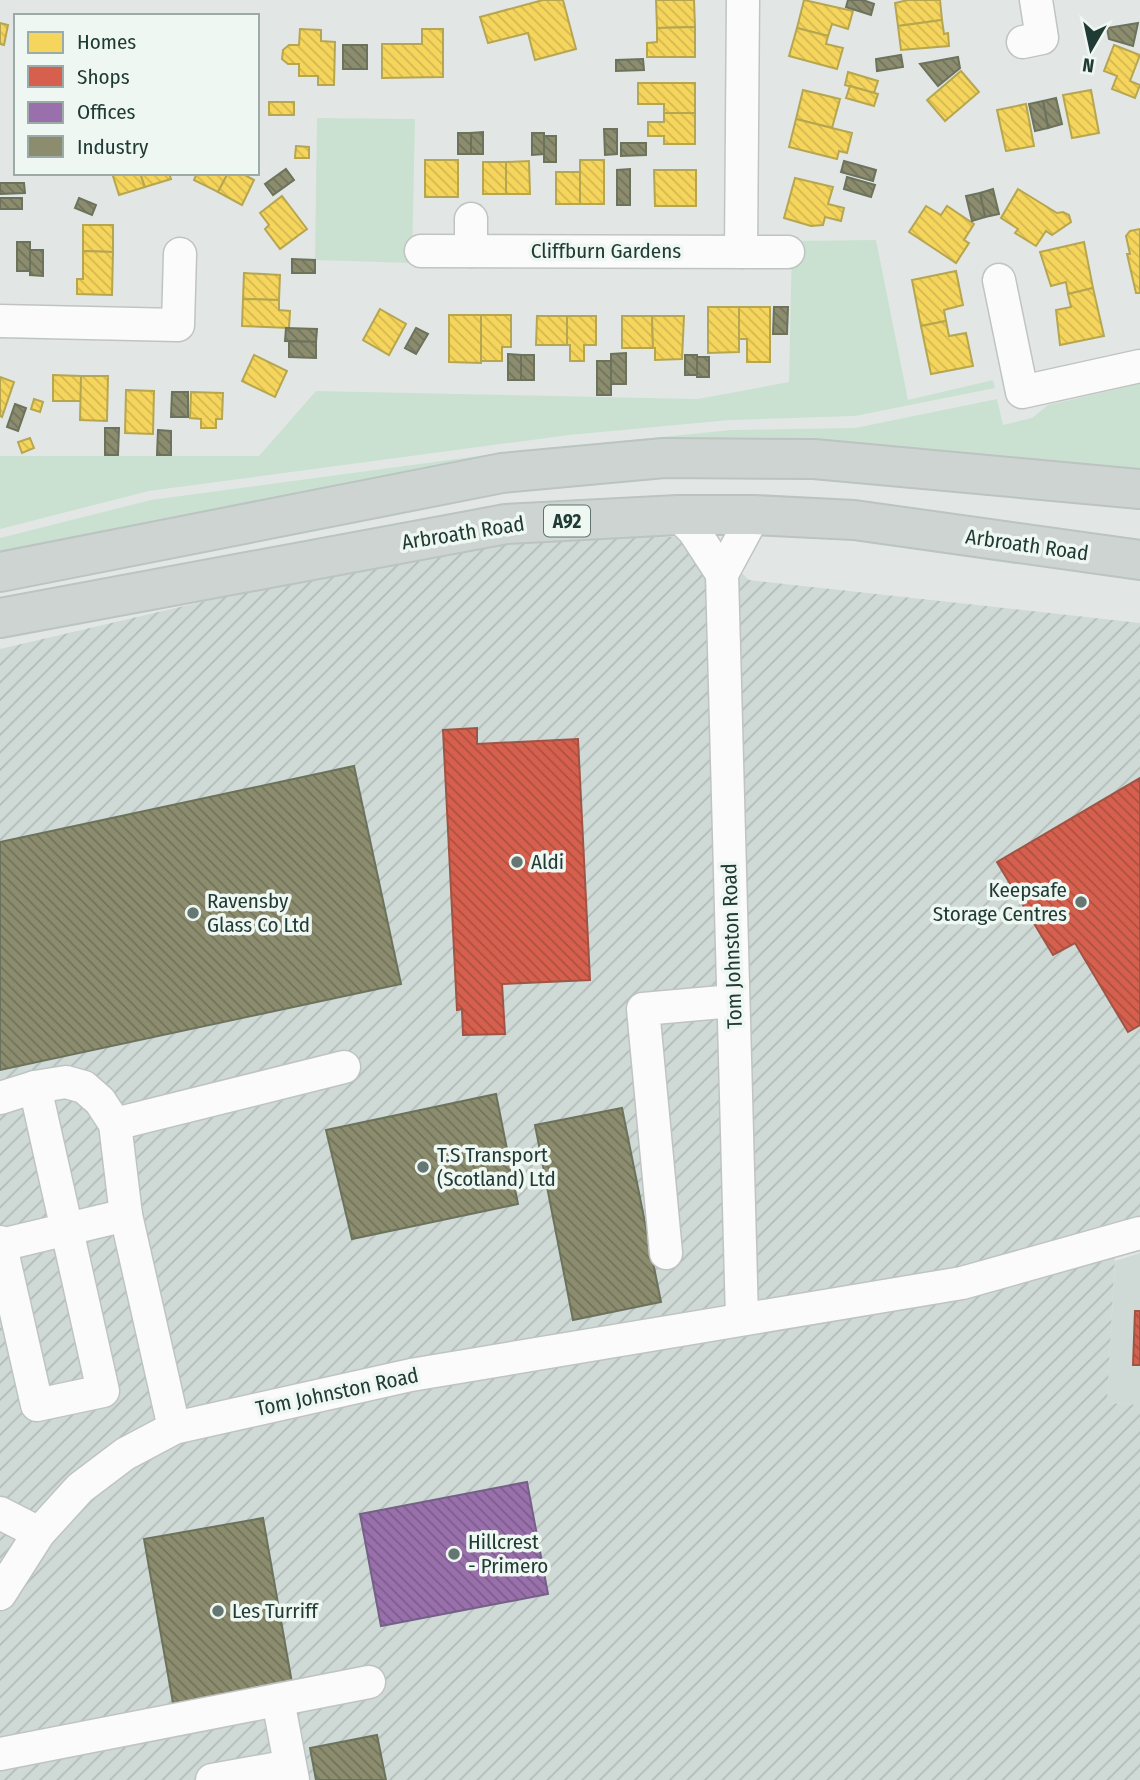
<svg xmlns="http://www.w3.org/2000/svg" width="1140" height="1780" viewBox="0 0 1140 1780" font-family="'Fira Sans Condensed',sans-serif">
	<defs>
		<pattern id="industrial-furrows" width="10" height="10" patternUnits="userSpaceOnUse" patternTransform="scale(1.75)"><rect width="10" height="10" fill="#cfd9d5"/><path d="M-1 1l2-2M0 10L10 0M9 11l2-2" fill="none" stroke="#b1bbb7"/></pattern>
		<pattern id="homes-back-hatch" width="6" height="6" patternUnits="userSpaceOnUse" patternTransform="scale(1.75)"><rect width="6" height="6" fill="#f6d55c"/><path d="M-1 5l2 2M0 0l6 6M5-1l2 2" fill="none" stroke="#d3b851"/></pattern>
		<pattern id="shops-back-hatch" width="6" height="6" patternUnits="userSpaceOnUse" patternTransform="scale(1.75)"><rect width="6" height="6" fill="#d6604d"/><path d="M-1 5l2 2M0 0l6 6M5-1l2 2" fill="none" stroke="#ad5041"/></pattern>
		<pattern id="offices-back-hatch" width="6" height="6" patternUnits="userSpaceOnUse" patternTransform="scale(1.75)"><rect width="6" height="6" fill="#9970ab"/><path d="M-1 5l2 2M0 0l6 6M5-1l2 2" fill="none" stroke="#7c5d8c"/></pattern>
		<pattern id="industry-back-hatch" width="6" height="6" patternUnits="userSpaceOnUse" patternTransform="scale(1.75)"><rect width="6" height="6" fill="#8c8c6e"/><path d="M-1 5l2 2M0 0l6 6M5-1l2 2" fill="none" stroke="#72735b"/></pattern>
	</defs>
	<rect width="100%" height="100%" fill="#e2e7e5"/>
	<polygon fill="#cfd9d5" points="1140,1253 1140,1405 1107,1403 1115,1261"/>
	<polygon fill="url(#industrial-furrows)" points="635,534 708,540 749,580 1140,623 1140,1228 1116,1239 1107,1403 1140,1405 1140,1780 0,1780 0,649 321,574 470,548"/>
	<g fill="#cae1d2">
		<polygon points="317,118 415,119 412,263 315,260"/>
		<polygon points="876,240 908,400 993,380 995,388 855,416 730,420 569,435 149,491 0,529 0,456 259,456 316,391 698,399 789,382 792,241"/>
		<polygon points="1140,384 1140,475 810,443 0,558 0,538 151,500 501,453 732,430 855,428 997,399 1003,425 1032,418 1048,405"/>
	</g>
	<g fill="url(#homes-back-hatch)" stroke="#b6a650" stroke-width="2">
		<polygon points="543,0 563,0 576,49 535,60 528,33 488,43 480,17"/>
		<polygon points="656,0 694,0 695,27 657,28"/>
		<polygon points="804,0 853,11 848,29 832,24 828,36 797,28"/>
		<polygon points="908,0 940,0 942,20 898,26 895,3"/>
		<polygon points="942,20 944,34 948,33 949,46 901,50 898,26"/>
		<polygon points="0,23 8,25 4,45 0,44"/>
		<polygon points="695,27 695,57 647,57 647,43 657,42 657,28"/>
		<polygon points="797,28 828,36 826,44 843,48 837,69 789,56"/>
		<polygon points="300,29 321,30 321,41 335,42 334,85 318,85 318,76 299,76 299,64 288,64 282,59 283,50 289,45 299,45"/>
		<polygon points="422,29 443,29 443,77 382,78 382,44 422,44"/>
		<polygon points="1114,45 1140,55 1130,81 1140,85 1135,98 1112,89 1117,76 1104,71"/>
		<polygon points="961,71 979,92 945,121 927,100"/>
		<polygon points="848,72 878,81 874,93 845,85"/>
		<polygon points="638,83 695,83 695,113 664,113 664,104 638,104"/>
		<polygon points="850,86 878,94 874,106 846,98"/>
		<polygon points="803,90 840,99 832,128 796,119"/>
		<polygon points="1091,90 1099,133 1072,138 1063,95"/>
		<rect x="269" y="102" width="25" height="13"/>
		<polygon points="1026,104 1034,146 1006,151 997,110"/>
		<polygon points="664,113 695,113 695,144 664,144 664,136 648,136 648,122 664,122"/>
		<polygon points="796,119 852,133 847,153 839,151 837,159 789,147"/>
		<polygon points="296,146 309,147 309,158 295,158"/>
		<rect x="425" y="160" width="33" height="37"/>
		<rect x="580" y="160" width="24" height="44"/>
		<polygon points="529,161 530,194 506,194 506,162"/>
		<rect x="483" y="162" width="23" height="32"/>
		<polygon points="654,170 696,170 696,206 655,206"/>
		<rect x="556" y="172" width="24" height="32"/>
		<polygon points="112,173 140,173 145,187 119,195"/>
		<polygon points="140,173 169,173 171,179 145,187"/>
		<polygon points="197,173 228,173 218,192 194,180"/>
		<polygon points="228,173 241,173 254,180 242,205 218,192"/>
		<polygon points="795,178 833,187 828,204 844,208 841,221 825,217 823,225 811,226 784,218"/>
		<polygon points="1018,189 1057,213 1063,212 1069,215 1071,222 1052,235 1046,231 1036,246 1015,233 1018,229 1001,218"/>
		<polygon points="282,196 307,229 280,249 265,229 269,225 260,213"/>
		<polygon points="926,206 941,215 947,206 974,224 964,240 969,243 956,263 909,232"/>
		<polygon points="83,225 113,225 113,252 83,251"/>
		<polygon points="1140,229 1140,293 1136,293 1127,254 1130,254 1126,236 1130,231"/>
		<polygon points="1084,242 1093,288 1068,294 1066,282 1051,286 1040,252"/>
		<polygon points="83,251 113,252 112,295 77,294 77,279 83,279"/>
		<polygon points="956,271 963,305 944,310 946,321 921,326 912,280"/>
		<polygon points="244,273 280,275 279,300 243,299"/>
		<polygon points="1093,288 1104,336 1060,345 1056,310 1071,307 1068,294"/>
		<polygon points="243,299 279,300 279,310 290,311 289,328 242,326"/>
		<polygon points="708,307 739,307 739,352 708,353"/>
		<polygon points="739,307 770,307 770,362 747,362 747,339 739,339"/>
		<polygon points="380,309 406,324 389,355 363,340"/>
		<polygon points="449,315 481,315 481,363 449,362"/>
		<polygon points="481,315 511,315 511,347 502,347 502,361 481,361"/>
		<polygon points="537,316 567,316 567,345 536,345"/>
		<polygon points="567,316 596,316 596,345 584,345 584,361 570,361 570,345 567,345"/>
		<polygon points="622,316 652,316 653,348 622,348"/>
		<polygon points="652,316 684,316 682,359 655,360 655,348 653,348"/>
		<polygon points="946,321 949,336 966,333 973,366 931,374 921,326"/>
		<polygon points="254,355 287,371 275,397 242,381"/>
		<polygon points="53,375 81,376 81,401 53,401"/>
		<polygon points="81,376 108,376 107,421 80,420"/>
		<polygon points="0,377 14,382 2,417 0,416"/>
		<polygon points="126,390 154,391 153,434 125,433"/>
		<polygon points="191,392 223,393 222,419 216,419 216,428 201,428 201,419 190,418"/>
		<polygon points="34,399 43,402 40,412 31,409"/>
		<polygon points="30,438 34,448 22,453 18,442"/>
	</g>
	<g fill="url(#shops-back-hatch)" stroke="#9f5546" stroke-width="2">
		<polygon points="477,728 477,744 578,739 590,980 502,984 505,1034 463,1035 462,1009 457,1010 443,730"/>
		<polygon points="1140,778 1140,1025 1128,1032 1075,943 1053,955 997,862"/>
		<polygon points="1135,1311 1140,1311 1140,1365 1133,1365"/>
	</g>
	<polygon fill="url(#offices-back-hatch)" stroke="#756087" stroke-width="2" points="527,1482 548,1594 381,1626 360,1514"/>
	<g fill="url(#industry-back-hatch)" stroke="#6c735d" stroke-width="2">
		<polygon points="848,0 863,0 874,4 871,15 846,7"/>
		<polygon points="1138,23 1133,46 1109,39 1107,28"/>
		<rect x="343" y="45" width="24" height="24"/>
		<polygon points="901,55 903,67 877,71 876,59"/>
		<polygon points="958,57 960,68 938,86 920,64"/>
		<polygon points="643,59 644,70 616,71 616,60"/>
		<polygon points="1056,98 1062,124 1048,128 1043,101"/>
		<polygon points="1043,101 1048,128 1035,131 1029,104"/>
		<polygon points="604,129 617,129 617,154 605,155"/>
		<polygon points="483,132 483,154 471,154 471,133"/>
		<rect x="458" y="133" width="13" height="21"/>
		<polygon points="532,133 544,133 544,154 532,155"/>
		<rect x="544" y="136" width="12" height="26"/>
		<polygon points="621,143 646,143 646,155 621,156"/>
		<polygon points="844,161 876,170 873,181 841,172"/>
		<polygon points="286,169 294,180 273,195 265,184"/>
		<polygon points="630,169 630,205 617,205 617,170"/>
		<polygon points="847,177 875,185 871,197 844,189"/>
		<polygon points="0,183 24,183 25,193 0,194"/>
		<polygon points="993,189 999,214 985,217 980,193"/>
		<polygon points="980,193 985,217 972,221 966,196"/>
		<rect x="0" y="198" width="22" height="11"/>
		<polygon points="79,198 96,205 92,215 75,208"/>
		<rect x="17" y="242" width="13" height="29"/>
		<polygon points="30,250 43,250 43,276 30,275"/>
		<polygon points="292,259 315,260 315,273 292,273"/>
		<polygon points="774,307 788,307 787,334 773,334"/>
		<polygon points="286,328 317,329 316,342 285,341"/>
		<polygon points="416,328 428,334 416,354 405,348"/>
		<polygon points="289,341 316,342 316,358 289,357"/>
		<polygon points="626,353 626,384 611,384 611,354"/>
		<polygon points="508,354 521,355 521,380 508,380"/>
		<rect x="521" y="355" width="13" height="25"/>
		<rect x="685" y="355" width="12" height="20"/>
		<rect x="697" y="357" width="12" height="20"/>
		<rect x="597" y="361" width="14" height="34"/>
		<polygon points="172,392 188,392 188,417 171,417"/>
		<polygon points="15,404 26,408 18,431 7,427"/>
		<polygon points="105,428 119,428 118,455 105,455"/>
		<polygon points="158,430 171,431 171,455 157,455"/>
		<polygon points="354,766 401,984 0,1070 0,842"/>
		<polygon points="496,1094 518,1204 352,1239 326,1130"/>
		<polygon points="622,1108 661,1302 573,1320 535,1125"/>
		<polygon points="263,1518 292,1683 173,1703 144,1539"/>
		<polygon points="377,1735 386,1780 316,1780 310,1748"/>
	</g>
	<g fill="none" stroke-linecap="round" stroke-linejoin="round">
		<g stroke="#bfc4c2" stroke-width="35">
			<g id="minor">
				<polyline points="1023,42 1042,38 1036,0"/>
				<polyline points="421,251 788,252"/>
				<polyline points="471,251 471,219"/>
				<polyline points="741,252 743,0"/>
				<polyline points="999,280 1022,392 1140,366"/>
				<polyline points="0,321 178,325 180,254"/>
				<polyline points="678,515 694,531 722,574"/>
				<polyline points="0,1098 35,1087 66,1082 84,1087 100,1101 115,1124 126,1215 174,1428"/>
				<polyline points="115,1124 344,1067"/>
				<polyline points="0,1242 37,1405 103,1391 35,1087"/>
				<polyline points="1,1245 126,1215"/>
				<polyline points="666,1253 643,1009 733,1001"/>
				<polyline points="742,1319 722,574 754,515"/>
				<polyline points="0,1513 39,1533"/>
				<polyline points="0,1594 39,1533 80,1488 125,1454 174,1428 411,1375 962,1283 1140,1233"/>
				<polyline points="278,1700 293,1780"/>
				<polyline points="0,1754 369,1682"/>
				<polyline points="212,1780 290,1766"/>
			</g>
		</g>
		<g stroke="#bbc4c1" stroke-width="42">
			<g id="major">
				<polyline points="0,572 502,473 664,458 814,459 1140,489"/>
				<polyline points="0,618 506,524 678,515 754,515 854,520 1140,560"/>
			</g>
		</g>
		<use href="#minor" stroke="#fbfbfb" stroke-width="32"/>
		<use href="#major" stroke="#cdd4d2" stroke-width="38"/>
	</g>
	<g fill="#647772" stroke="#eff7f3" stroke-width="2.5">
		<circle cx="517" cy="862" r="7"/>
		<circle cx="1081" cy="902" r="7"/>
		<circle cx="193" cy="913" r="7"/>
		<circle cx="423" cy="1167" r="7"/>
		<circle cx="454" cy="1554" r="7"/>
		<circle cx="218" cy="1611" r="7"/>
	</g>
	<g text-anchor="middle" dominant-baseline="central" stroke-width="7" stroke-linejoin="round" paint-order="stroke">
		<rect fill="#eff7f3" stroke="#5e736d" stroke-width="2" x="544" y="505.5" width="46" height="31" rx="5"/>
		<g font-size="19" font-weight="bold" fill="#203a34">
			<text x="567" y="521">A92</text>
		</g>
		<g font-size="21" fill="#203a34" stroke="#eff7f3">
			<text x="606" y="251">Cliffburn Gardens</text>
			<text transform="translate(463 533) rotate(-9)">Arbroath Road</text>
			<text transform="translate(1027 545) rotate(8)">Arbroath Road</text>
			<text transform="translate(732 946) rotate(-92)">Tom Johnston Road</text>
			<text transform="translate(337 1392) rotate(-12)">Tom Johnston Road</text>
		</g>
		<g font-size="21" fill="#203a34" stroke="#eff7f3" text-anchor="start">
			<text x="531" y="862">Aldi</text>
			<text x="1067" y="890" text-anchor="end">Keepsafe<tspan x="1067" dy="24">Storage Centres</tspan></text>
			<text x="207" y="901">Ravensby<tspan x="207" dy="24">Glass Co Ltd</tspan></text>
			<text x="437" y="1155">T.S Transport<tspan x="437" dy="24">(Scotland) Ltd</tspan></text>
			<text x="468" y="1542">Hillcrest<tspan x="468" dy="24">- Primero</tspan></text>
			<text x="232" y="1611">Les Turriff</text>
		</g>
	</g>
	<rect x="14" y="14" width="245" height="161" fill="#eff7f3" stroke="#9caba7" stroke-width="2"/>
	<rect x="28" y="32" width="35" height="21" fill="#f6d55c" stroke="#9caba7" stroke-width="2"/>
	<text x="77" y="49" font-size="21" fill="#203a34">Homes</text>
	<rect x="28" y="66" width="35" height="21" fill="#d6604d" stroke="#9caba7" stroke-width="2"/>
	<text x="77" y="84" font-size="21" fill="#203a34">Shops</text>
	<rect x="28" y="102" width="35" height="21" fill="#9970ab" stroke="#9caba7" stroke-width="2"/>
	<text x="77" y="119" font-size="21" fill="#203a34">Offices</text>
	<rect x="28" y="136" width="35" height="21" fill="#8c8c6e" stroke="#9caba7" stroke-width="2"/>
	<text x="77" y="154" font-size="21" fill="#203a34">Industry</text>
	<g transform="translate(1091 49) rotate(189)" stroke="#eff7f3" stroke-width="5" paint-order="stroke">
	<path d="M0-5L12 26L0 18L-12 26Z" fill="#203a34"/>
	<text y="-10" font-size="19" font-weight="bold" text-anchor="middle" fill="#203a34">N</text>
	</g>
</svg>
